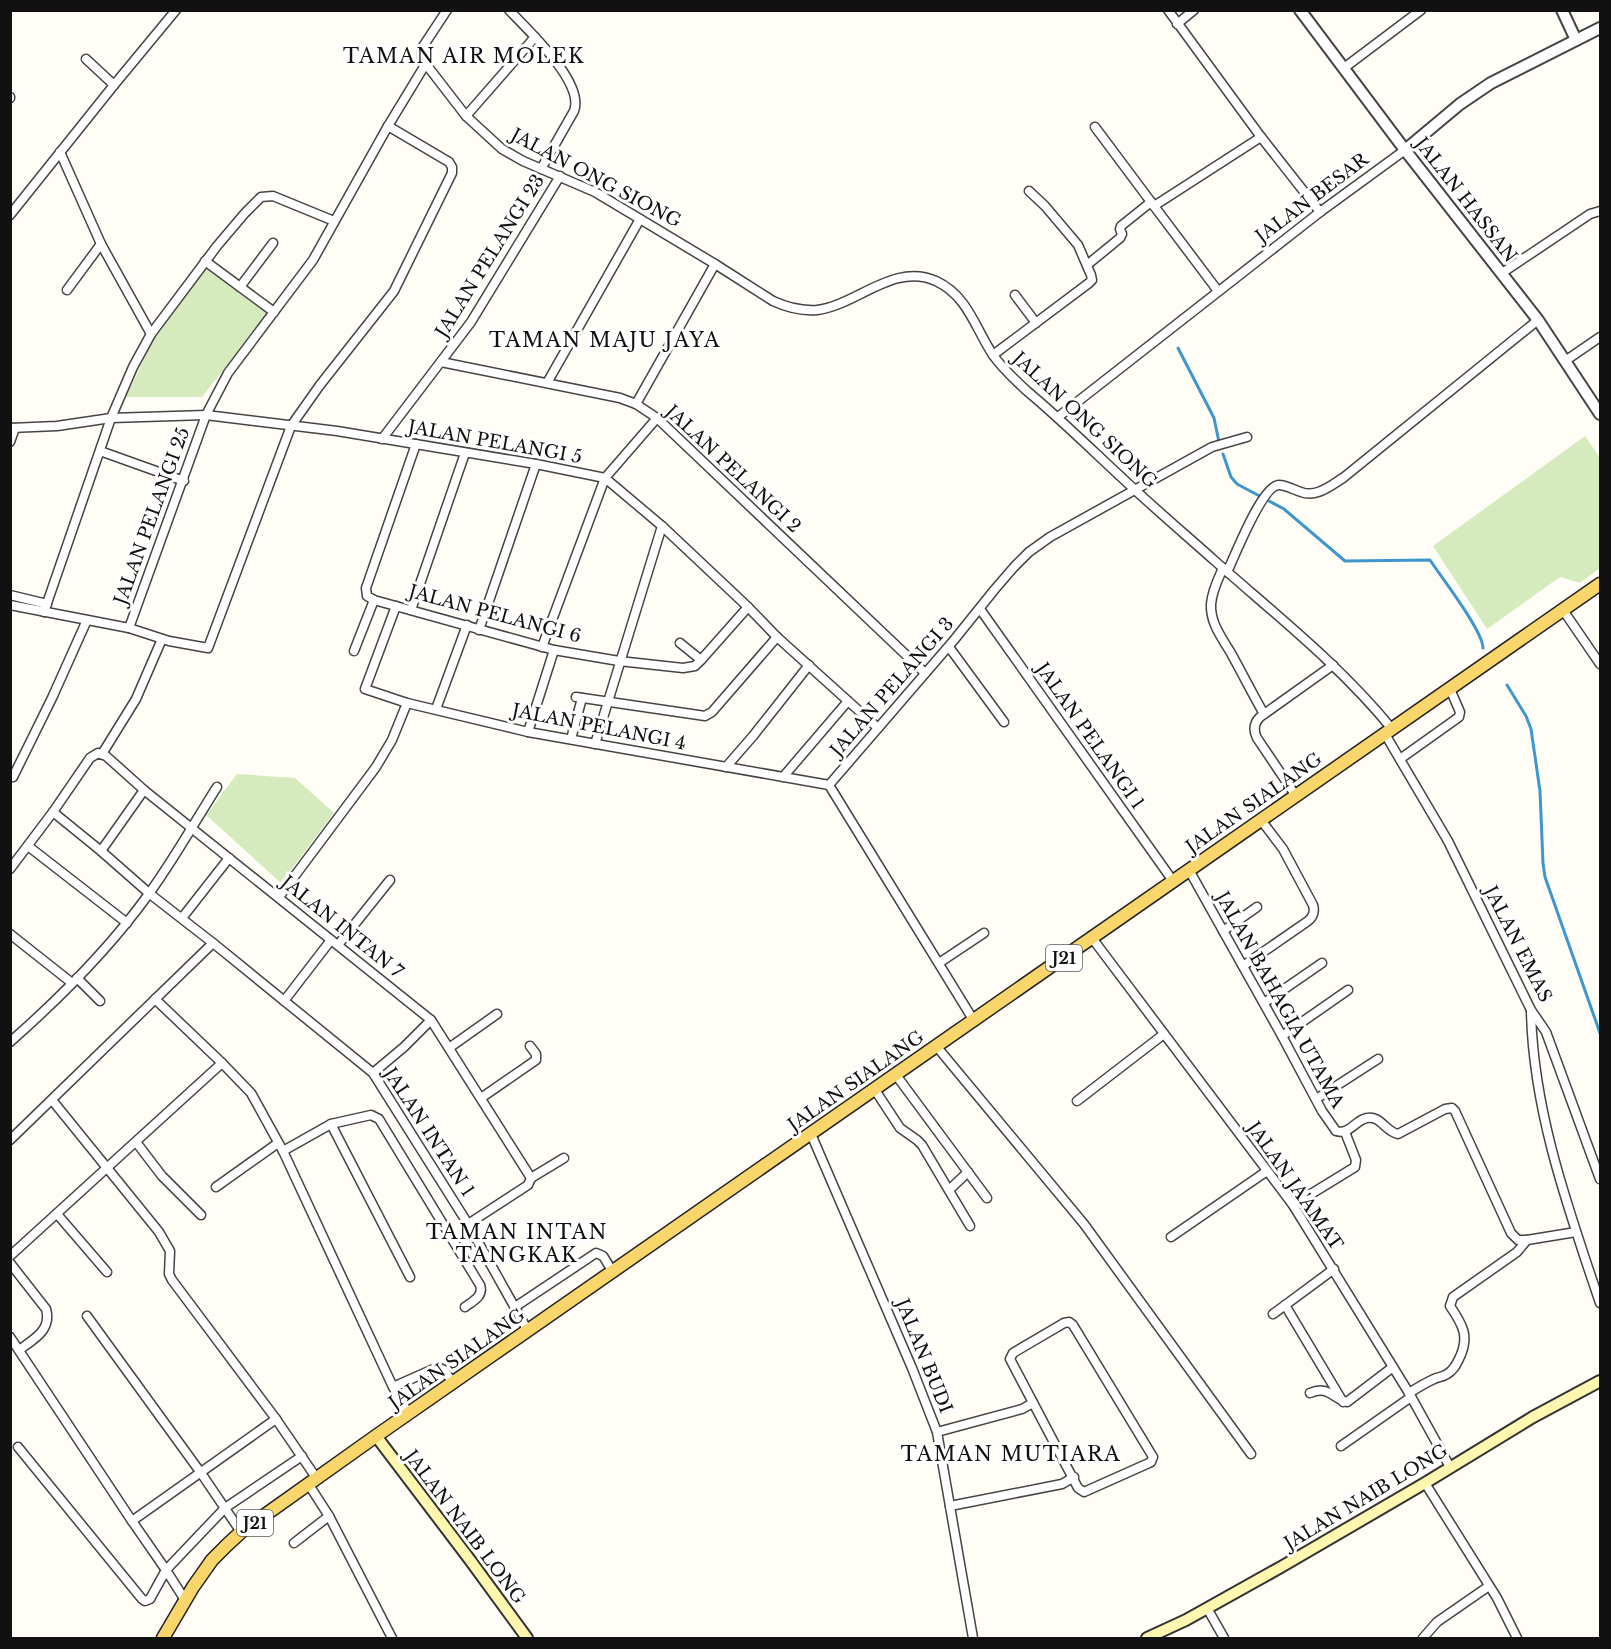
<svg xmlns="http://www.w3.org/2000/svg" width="1611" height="1649" viewBox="0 0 1611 1649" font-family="'Libre Baskerville',serif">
	<rect width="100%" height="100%" fill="#fffdf5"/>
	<g fill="#d5ebbd">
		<polygon points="205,268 268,313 202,397 126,397 152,342"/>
		<polygon points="1585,436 1600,458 1600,568 1580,583 1560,577 1487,629 1433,546"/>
		<polygon points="237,774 295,778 334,813 281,883 206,815"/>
	</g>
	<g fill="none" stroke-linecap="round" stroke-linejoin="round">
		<g stroke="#3f96cf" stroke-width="3">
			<polyline points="1178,348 1214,418 1219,442"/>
			<path d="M 1223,454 L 1231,477 L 1237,484 L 1284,509 L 1345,561 L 1430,560 C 1441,577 1483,631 1483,648"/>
			<polyline points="1507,685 1526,716 1531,729 1540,791 1543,863 1545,877 1600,1033"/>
		</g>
		<g stroke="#444" stroke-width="11">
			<g id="minor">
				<path d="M 447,10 L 422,48 L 422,59 L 466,116 L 502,149 L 523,161 L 595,192 L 715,264 L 773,301 C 786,307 802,311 817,310 C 857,305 894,262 936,281 C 968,296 975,328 993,355 C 1002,368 1015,380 1027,391 C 1064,422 1098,456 1134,489 C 1160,513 1188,537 1215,561 C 1276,615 1341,666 1392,729"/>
				<path d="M 509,10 C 528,30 585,83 574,111 L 541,169"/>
				<polyline points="1168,10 1261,137 1320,212"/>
				<polyline points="1177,24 1194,10"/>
				<polyline points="86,59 114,85"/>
				<polyline points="1344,68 1421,10"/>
				<polyline points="10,97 10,98"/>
				<polyline points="466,116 535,37"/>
				<polyline points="1095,127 1154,206"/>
				<polyline points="60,152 101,244 151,334"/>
				<polyline points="10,215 114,85 176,10"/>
				<polyline points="205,261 274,312"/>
				<polyline points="1087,265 1120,238 1122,234 1120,229 1121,226 1151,202"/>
				<polyline points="1502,273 1590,214 1600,211"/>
				<polyline points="240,287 273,243"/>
				<polyline points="67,290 101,244"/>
				<polyline points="1218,291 1154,206 1261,137"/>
				<polyline points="1015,295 1036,323"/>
				<polyline points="993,355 1089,283 1092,280 1091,275 1078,245 1045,206 1029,191"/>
				<polyline points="1565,361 1600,337"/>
				<polyline points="441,362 620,398 636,404 657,418 925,673"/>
				<polyline points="547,383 640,219"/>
				<polyline points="636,404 715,264"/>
				<polyline points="1058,417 1320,212 1405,150"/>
				<polyline points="10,428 57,426 111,418 206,415 337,431 536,464 605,478 662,526 748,607 777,637 878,728"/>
				<polyline points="382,439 471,322 560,176"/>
				<polyline points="10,442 15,428"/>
				<polyline points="416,444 366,588 367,596 374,600 554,650 619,661 683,668 695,666 701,660 748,607"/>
				<polyline points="100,451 184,481"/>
				<path d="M 1223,568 C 1218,579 1212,591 1211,604 C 1210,624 1223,639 1232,655 C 1243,675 1253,695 1264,714"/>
				<path d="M 1227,572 C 1235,556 1262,485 1279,485 C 1286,485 1294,490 1301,492 C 1316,498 1330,486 1343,478 L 1538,320"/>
				<polyline points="10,595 47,604"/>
				<polyline points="10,605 129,628 169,641 208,648 291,426 320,385 394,291 452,173 452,167 449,162 388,126"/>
				<polyline points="396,606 365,689 407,703 528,732 829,785"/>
				<polyline points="980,609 1173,881"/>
				<polyline points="411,610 465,453"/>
				<polyline points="1563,610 1600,664"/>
				<polyline points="44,612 111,418 133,367 151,334 217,246 245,213 261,197 273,196 334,221"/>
				<polyline points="129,628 206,415 228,373 313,260 388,126 425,65"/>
				<polyline points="479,630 536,464"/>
				<polyline points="680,643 701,660"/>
				<polyline points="542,647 605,478 657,418"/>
				<polyline points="949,647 1004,722"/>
				<polyline points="354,651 374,600"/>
				<polyline points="576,697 705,716 712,712 777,637"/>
				<polyline points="436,709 467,625"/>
				<polyline points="528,732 554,650"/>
				<polyline points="1385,734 1448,841 1531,1010 1546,1032 1600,1179"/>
				<polyline points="571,739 582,698"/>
				<polyline points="595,744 662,526"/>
				<polyline points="102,754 136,699 162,639"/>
				<polyline points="1400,759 1459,717 1460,712 1450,689"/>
				<polyline points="726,767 753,736 809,665"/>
				<polyline points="13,777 52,698 87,620"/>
				<polyline points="783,777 848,701"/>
				<polyline points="829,785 954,640 995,589 1014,567 1029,552 1050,537 1212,447 1247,437"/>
				<polyline points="829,785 974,1021"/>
				<path d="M 1296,796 L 1257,738 C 1253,730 1254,723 1260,717 L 1333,665"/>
				<polyline points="53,812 101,851 144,790"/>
				<polyline points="28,846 127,923"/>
				<polyline points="101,851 150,894 213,943 373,1073 468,1224 528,1331"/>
				<polyline points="10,869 53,812 90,758 98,753 106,756 144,790 431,1020 531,1178 528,1185 468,1224"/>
				<path d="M 1189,870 L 1282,1036 L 1322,1111 L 1336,1131 C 1350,1135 1355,1120 1367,1118 C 1380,1115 1386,1132 1398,1134 L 1445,1109 L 1452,1108 L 1455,1111 L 1511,1233 L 1518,1240 L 1527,1240 L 1576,1232"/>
				<polyline points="279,897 376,767 392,740 407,703"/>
				<polyline points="182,918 229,858"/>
				<polyline points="1223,931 1257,907"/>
				<polyline points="10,934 72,983"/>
				<polyline points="1092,938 1293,1205 1409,1393 1450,1467"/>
				<polyline points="338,945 390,880"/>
				<polyline points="939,963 984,933"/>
				<path d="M 1243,966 L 1308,921 C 1313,917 1315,911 1313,905 L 1283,849 L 1261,820"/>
				<polyline points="77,978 100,1001"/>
				<polyline points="155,999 222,1063 251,1093 283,1151 393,1387 409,1414"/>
				<polyline points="284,1001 331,940"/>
				<polyline points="1264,1003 1322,963"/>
				<path d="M 1531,1011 C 1533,1111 1568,1208 1600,1303"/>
				<polyline points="1282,1036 1348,990"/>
				<path d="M 10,1042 C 60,998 109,949 148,895 C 173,861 194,823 217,787"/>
				<polyline points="937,1047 1084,1224 1251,1454"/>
				<polyline points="449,1048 497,1014"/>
				<polyline points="373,1073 404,1047 431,1020"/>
				<polyline points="896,1075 987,1198"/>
				<polyline points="875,1090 900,1128 917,1140 922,1145 970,1226"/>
				<polyline points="481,1098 536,1060 536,1054 530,1046"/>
				<polyline points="1316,1099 1378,1059"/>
				<polyline points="52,1100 159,1232 170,1251 169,1274 172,1280 276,1419 317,1479"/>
				<polyline points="1077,1101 1164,1034"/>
				<path d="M 331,1124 L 371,1115 L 379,1119 L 480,1285 C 484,1296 473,1301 465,1307"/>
				<polyline points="811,1134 912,1368 937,1432 973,1638"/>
				<polyline points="10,1140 213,943"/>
				<polyline points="136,1142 162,1176 201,1215"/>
				<polyline points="283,1151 331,1124 410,1277"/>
				<polyline points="531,1178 564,1158"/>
				<polyline points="216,1187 278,1143"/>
				<polyline points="949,1190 968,1172"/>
				<polyline points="1293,1205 1355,1167 1356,1160 1345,1132"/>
				<polyline points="57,1214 107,1272"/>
				<polyline points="1171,1237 1267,1171"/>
				<polyline points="10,1256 222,1063"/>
				<path d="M 10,1263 L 46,1309 C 52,1330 34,1339 19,1350"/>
				<polyline points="1285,1305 1343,1402"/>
				<polyline points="515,1307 596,1253 603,1256 613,1272"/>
				<polyline points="1273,1314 1334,1269"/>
				<polyline points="87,1316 201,1473 241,1532"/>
				<polygon points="1069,1322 1073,1325 1153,1457 1151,1462 1149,1463 1084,1492 1078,1488 1010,1359 1013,1353 1064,1323"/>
				<polyline points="10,1337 132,1521 166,1570 185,1600"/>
				<polyline points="393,1387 438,1367 444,1370 453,1383"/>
				<path d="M 1310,1393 C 1328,1385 1332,1398 1347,1402 L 1393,1367"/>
				<path d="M 1409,1393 C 1417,1388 1425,1383 1434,1379 C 1438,1377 1443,1377 1447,1374 C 1453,1371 1456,1365 1459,1359 C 1470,1337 1463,1325 1450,1306 L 1453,1297 L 1517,1252 L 1527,1240"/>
				<polyline points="937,1432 1022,1409 1033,1403"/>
				<polyline points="1341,1446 1411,1397"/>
				<polyline points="18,1447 142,1599 145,1601 150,1599 166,1570 225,1508 302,1456"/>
				<polyline points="1425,1483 1497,1598 1517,1638"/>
				<polyline points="309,1485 329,1516 392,1638"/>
				<polyline points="950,1506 1062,1484 1074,1477"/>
				<polyline points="132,1521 276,1419"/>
				<polyline points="294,1543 329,1516"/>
				<polyline points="1207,1608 1224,1638"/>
				<polyline points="1423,1638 1437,1622 1489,1586"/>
			</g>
		</g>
		<g stroke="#444" stroke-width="14">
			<g id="tertiary">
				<polyline points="1300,10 1405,150 1538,320 1600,414"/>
				<polyline points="1562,10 1576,40"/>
				<polyline points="1405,150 1460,104 1491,83 1600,28"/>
			</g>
		</g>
		<g stroke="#333" stroke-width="14">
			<g id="secondary">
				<polyline points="376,1436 470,1560 527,1638"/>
				<polyline points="1147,1638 1186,1620 1281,1567 1425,1483 1533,1417 1600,1381"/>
			</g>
		</g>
		<g stroke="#222" stroke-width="15">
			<polyline id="primary" points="163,1638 193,1587 212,1560 227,1545 241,1532 376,1436 1600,584"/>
		</g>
		<use href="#minor" stroke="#fff" stroke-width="8"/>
		<use href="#tertiary" stroke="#fff" stroke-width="10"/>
		<use href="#secondary" stroke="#fff6b0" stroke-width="10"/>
		<use href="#primary" stroke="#f9d66b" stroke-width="12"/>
	</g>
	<g text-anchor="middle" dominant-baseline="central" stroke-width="6" stroke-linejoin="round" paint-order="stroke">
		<g fill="#fff" stroke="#585858" stroke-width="1.5">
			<rect x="1046" y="945" width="36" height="26" rx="4.5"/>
			<rect x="237" y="1510" width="36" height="26" rx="4.5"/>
		</g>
		<g font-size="16" font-weight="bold" fill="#111">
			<text x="1064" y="958">J21</text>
			<text x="255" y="1523">J21</text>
		</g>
		<g font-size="18" fill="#111" stroke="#fff">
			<text transform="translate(596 178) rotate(28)">JALAN ONG SIONG</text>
			<text transform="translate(1312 198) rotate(-37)">JALAN BESAR</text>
			<text transform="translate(1466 200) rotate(52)">JALAN HASSAN</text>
			<text transform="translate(490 256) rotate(-58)">JALAN PELANGI 23</text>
			<text transform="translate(1085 420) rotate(43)">JALAN ONG SIONG</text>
			<text transform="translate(495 442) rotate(10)">JALAN PELANGI 5</text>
			<text transform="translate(733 469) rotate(43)">JALAN PELANGI 2</text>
			<text transform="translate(152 516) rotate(-70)">JALAN PELANGI 25</text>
			<text transform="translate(495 614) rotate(15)">JALAN PELANGI 6</text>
			<text transform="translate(892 687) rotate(-49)">JALAN PELANGI 3</text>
			<text transform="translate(599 727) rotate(11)">JALAN PELANGI 4</text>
			<text transform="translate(1090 736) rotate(55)">JALAN PELANGI 1</text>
			<text transform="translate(1254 803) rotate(-35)">JALAN SIALANG</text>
			<text transform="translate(342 927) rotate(39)">JALAN INTAN 7</text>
			<text transform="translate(1518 944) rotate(63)">JALAN EMAS</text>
			<text transform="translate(1280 1000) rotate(61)">JALAN BAHAGIA UTAMA</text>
			<text transform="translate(856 1081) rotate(-35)">JALAN SIALANG</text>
			<text transform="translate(429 1132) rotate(57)">JALAN INTAN 1</text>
			<text transform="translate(1295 1186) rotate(55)">JALAN JA'AMAT</text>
			<text transform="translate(924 1356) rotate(68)">JALAN BUDI</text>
			<text transform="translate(457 1359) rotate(-35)">JALAN SIALANG</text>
			<text transform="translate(1366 1497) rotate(-31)">JALAN NAIB LONG</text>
			<text transform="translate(465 1527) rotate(53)">JALAN NAIB LONG</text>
		</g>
		<g font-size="20" letter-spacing="1.5" fill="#111" stroke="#fff">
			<text x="464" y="56">TAMAN AIR MOLEK</text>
			<text x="605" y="340">TAMAN MAJU JAYA</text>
			<text x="517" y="1232">TAMAN INTAN<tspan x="517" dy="23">TANGKAK</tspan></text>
			<text x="1011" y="1454">TAMAN MUTIARA</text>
		</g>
	</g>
	<rect width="1611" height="1649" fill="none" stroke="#111111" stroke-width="24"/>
</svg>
